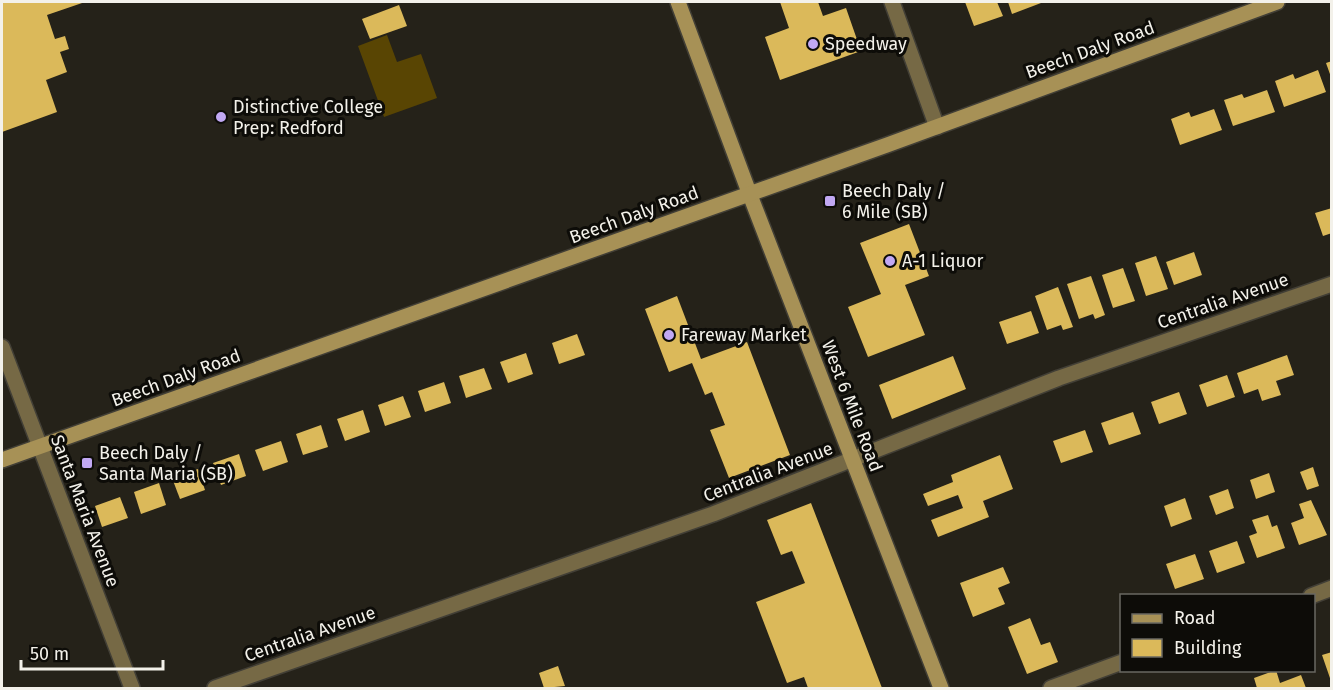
<svg xmlns="http://www.w3.org/2000/svg" width="1333" height="690" viewBox="0 0 1333 690" font-family="'Fira Sans',sans-serif">
	<rect width="100%" height="100%" fill="#252219"/>
	<polygon fill="#594503" points="387,35 397,62 421,54 437,98 384,117 358,46"/>
	<g fill="#dbb95a">
		<polygon points="2,2 85,2 47,15 55,39 65,36 69,49 60,52 67,72 46,80 57,112 2,132"/>
		<polygon points="780,2 818,2 823,16 846,8 861,51 780,80 765,37 789,28"/>
		<polygon points="965,2 997,2 1003,16 974,26"/>
		<polygon points="1008,2 1040,2 1041,3 1012,14"/>
		<polygon points="399,5 407,26 370,39 362,19"/>
		<polygon points="1332,61 1332,77 1331,77 1326,63"/>
		<polygon points="1318,70 1326,92 1284,107 1275,81 1293,74 1295,79"/>
		<polygon points="1267,90 1275,112 1233,126 1224,100 1242,94 1244,98"/>
		<polygon points="1214,109 1222,130 1180,145 1171,119 1189,112 1191,117"/>
		<polygon points="1332,208 1332,233 1323,236 1315,213"/>
		<polygon points="909,224 929,276 905,285 925,335 868,357 848,307 881,294 860,243"/>
		<polygon points="1194,252 1202,275 1174,285 1166,262"/>
		<polygon points="1156,256 1168,289 1146,296 1135,263"/>
		<polygon points="1123,268 1135,301 1113,308 1102,275"/>
		<polygon points="1091,276 1105,315 1095,319 1093,314 1079,319 1067,284"/>
		<polygon points="1058,287 1073,327 1063,330 1061,325 1047,330 1035,296"/>
		<polygon points="677,296 701,359 747,342 790,455 729,478 710,430 725,425 712,392 705,395 692,363 669,372 645,309"/>
		<polygon points="1031,311 1039,333 1007,344 999,322"/>
		<polygon points="577,334 585,355 559,364 552,343"/>
		<polygon points="526,353 533,374 508,383 500,362"/>
		<polygon points="1287,355 1294,375 1276,381 1281,395 1262,401 1258,389 1244,394 1237,373"/>
		<polygon points="953,356 966,389 892,419 879,385"/>
		<polygon points="484,368 492,389 466,398 459,376"/>
		<polygon points="1227,375 1235,397 1207,407 1199,385"/>
		<polygon points="444,382 451,403 425,412 418,391"/>
		<polygon points="1179,392 1187,414 1159,424 1151,402"/>
		<polygon points="403,396 411,417 385,426 378,405"/>
		<polygon points="363,410 370,432 345,441 337,419"/>
		<polygon points="1133,412 1141,434 1109,445 1101,423"/>
		<polygon points="321,425 328,447 303,455 296,434"/>
		<polygon points="1085,430 1093,452 1061,463 1053,441"/>
		<polygon points="281,441 288,462 263,471 255,450"/>
		<polygon points="239,454 246,476 221,485 213,463"/>
		<polygon points="1000,455 1013,489 983,501 989,517 938,537 931,520 963,508 958,495 928,506 923,494 953,482 951,475"/>
		<polygon points="1313,467 1319,486 1307,490 1300,472"/>
		<polygon points="198,469 205,490 180,499 172,478"/>
		<polygon points="1269,473 1275,492 1256,499 1250,480"/>
		<polygon points="159,483 166,505 141,514 134,492"/>
		<polygon points="1228,489 1234,508 1216,515 1209,496"/>
		<polygon points="120,497 128,518 102,527 95,506"/>
		<polygon points="1185,498 1192,519 1171,527 1164,506"/>
		<polygon points="1311,500 1327,535 1299,545 1291,523 1304,518 1299,504"/>
		<polygon points="811,503 882,688 808,688 804,677 787,683 756,602 805,583 792,551 781,555 767,520"/>
		<polygon points="1268,515 1272,527 1277,525 1285,548 1257,558 1249,536 1257,533 1252,520"/>
		<polygon points="1237,541 1245,563 1217,573 1209,551"/>
		<polygon points="1195,554 1204,579 1175,589 1166,564"/>
		<polygon points="1003,567 1010,583 998,588 1005,604 973,617 960,583"/>
		<polygon points="1030,618 1041,645 1050,642 1058,662 1027,674 1008,627"/>
		<polygon points="1332,652 1332,681 1331,681 1322,655"/>
		<polygon points="558,666 565,686 544,688 539,673"/>
		<polygon points="1276,670 1280,683 1301,675 1306,688 1257,688 1254,678"/>
	</g>
	<g fill="none" stroke-linecap="round" stroke-linejoin="round">
		<g stroke="#423f36" stroke-width="18">
			<g id="minor">
				<polyline points="892,2 937,127"/>
				<polyline points="2,347 132,688"/>
				<polyline points="1311,596 1332,588"/>
				<polyline points="215,688 713,514 1059,378 1332,284"/>
				<polyline points="1051,688 1122,662"/>
			</g>
		</g>
		<g stroke="#423f36" stroke-width="18">
			<g id="secondary">
				<polyline points="678,2 750,195 941,688"/>
				<polyline points="2,460 887,145 1277,2"/>
			</g>
		</g>
		<use href="#minor" stroke="#766945" stroke-width="15"/>
		<use href="#secondary" stroke="#a79156" stroke-width="15"/>
	</g>
	<g fill="#c1a8f3" stroke="#0d0c08" stroke-width="2">
		<circle cx="813" cy="44" r="6"/>
		<circle cx="221" cy="117" r="6"/>
		<rect x="824" y="195" width="12" height="12" rx="3"/>
		<circle cx="890" cy="261" r="6"/>
		<circle cx="669" cy="335" r="6"/>
		<rect x="81" y="457" width="12" height="12" rx="3"/>
	</g>
	<g text-anchor="middle" dominant-baseline="central" stroke-width="6" stroke-linejoin="round" paint-order="stroke">
		<g font-size="18" fill="#f3f1ea" stroke="#0d0c08" text-anchor="start">
			<text x="825" y="44">Speedway</text>
			<text x="233" y="107">Distinctive College<tspan x="233" dy="21">Prep: Redford</tspan></text>
			<text x="842" y="191">Beech Daly /<tspan x="842" dy="21">6 Mile (SB)</tspan></text>
			<text x="902" y="261">A-1 Liquor</text>
			<text x="681" y="335">Fareway Market</text>
			<text x="99" y="453">Beech Daly /<tspan x="99" dy="21">Santa Maria (SB)</tspan></text>
		</g>
		<g font-size="18" fill="#f3f1ea" stroke="#0d0c08">
			<text transform="translate(1090 50) rotate(-20)">Beech Daly Road</text>
			<text transform="translate(634 215) rotate(-20)">Beech Daly Road</text>
			<text transform="translate(1223 301) rotate(-19)">Centralia Avenue</text>
			<text transform="translate(176 378) rotate(-20)">Beech Daly Road</text>
			<text transform="translate(852 406) rotate(69)">West 6 Mile Road</text>
			<text transform="translate(768 472) rotate(-21)">Centralia Avenue</text>
			<text transform="translate(85 511) rotate(69)">Santa Maria Avenue</text>
			<text transform="translate(310 634) rotate(-19)">Centralia Avenue</text>
		</g>
	</g>
	<rect width="1333" height="690" fill="none" stroke="#f3f1ea" stroke-width="6"/>
	<rect x="1120" y="594" width="195" height="78" fill="#0d0c08" stroke="#696862" stroke-width="1.5"/>
	<rect x="1132" y="614" width="30" height="9" fill="#a79156" stroke="#696862" stroke-width="1.5"/>
	<text x="1174" y="624" font-size="18" fill="#f3f1ea">Road</text>
	<rect x="1132" y="639" width="30" height="18" fill="#dbb95a" stroke="#696862" stroke-width="1.5"/>
	<text x="1174" y="654" font-size="18" fill="#f3f1ea">Building</text>
	<path d="M21 660v9h142v-9" fill="none" stroke="#f3f1ea" stroke-width="3"/>
	<text x="30" y="660" font-size="18" fill="#f3f1ea" stroke="#0d0c08" stroke-width="4.5" paint-order="stroke">50 m</text>
</svg>
